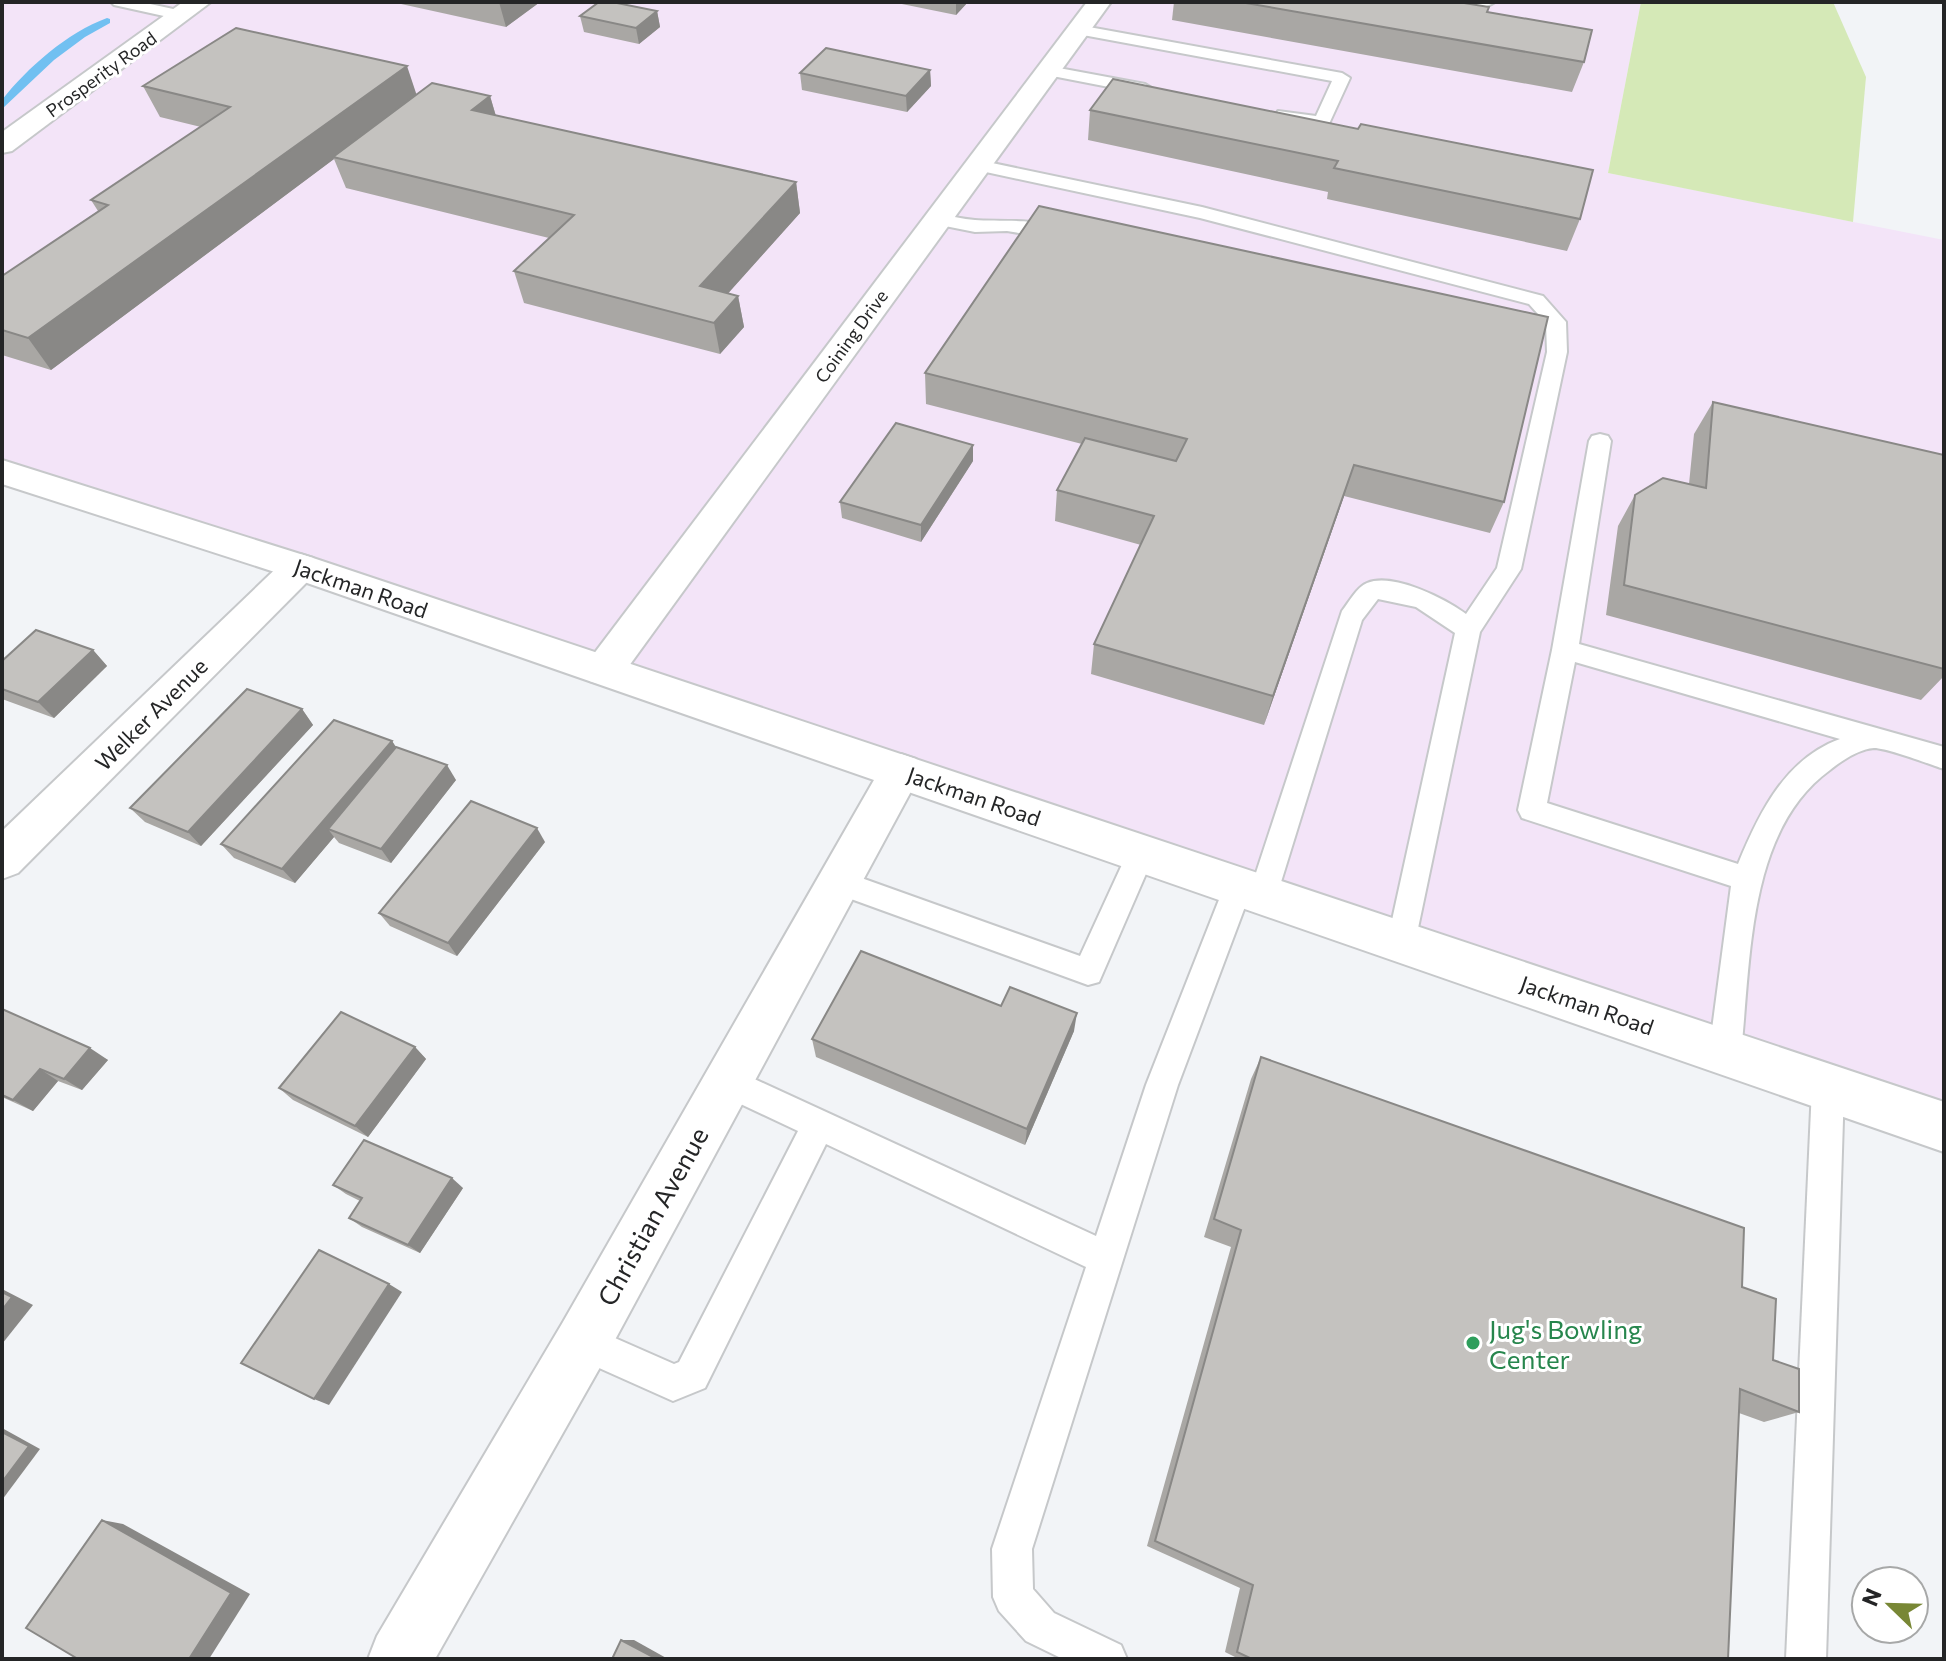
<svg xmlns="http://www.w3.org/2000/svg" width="1946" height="1661" viewBox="0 0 1946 1661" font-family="Commissioner,sans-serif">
	<rect width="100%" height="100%" fill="#f2f4f7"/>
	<polygon fill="#f3e4f8" points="2,2 1641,2 1608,173 1944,240 1944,1127 2,469"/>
	<polygon fill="#d5e9b7" points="1641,2 1833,2 1866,77 1853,222 1608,173"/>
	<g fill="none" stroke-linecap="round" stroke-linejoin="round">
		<path fill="#71c0f1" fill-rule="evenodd" d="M 107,18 L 110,19 L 110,23 L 85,37 L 54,60 L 2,109 L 2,100 C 27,68 68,32 107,18 Z"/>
		<g stroke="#c6c8ca" stroke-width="4">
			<g id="lane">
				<polygon points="111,2 141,2 187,12 190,15 182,20 114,5"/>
				<path d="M 1409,2 L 1495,2 C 1480,13 1424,13 1409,2 Z"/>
				<polygon points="1078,25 1342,73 1350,78 1328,126 1284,120 1276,115 1278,111 1316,116 1332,81 1072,33 1072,27"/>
				<polygon points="1048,66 1145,84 1153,89 1145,94 1042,74 1042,68"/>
				<path d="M 978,160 L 1202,207 L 1543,296 L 1566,322 L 1567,352 L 1521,569 L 1480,632 L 1413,952 L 1402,956 L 1391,952 L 1387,943 L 1455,633 L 1416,607 L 1378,599 L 1362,620 L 1277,895 L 1273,904 L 1263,907 L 1253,904 L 1249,896 L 1178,1085 L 1032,1549 L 1033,1589 L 1054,1613 L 1121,1645 L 1127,1659 L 1063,1659 L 1026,1641 L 999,1611 L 993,1597 L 992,1549 L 1086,1267 L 826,1144 L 705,1388 L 673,1401 L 570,1355 L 565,1342 L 570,1329 L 583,1324 L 674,1364 L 679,1362 L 798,1131 L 715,1092 L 710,1081 L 715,1070 L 726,1066 L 1096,1236 L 1146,1085 L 1224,887 L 1228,878 L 1238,875 L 1248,878 L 1252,885 L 1342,611 C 1349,602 1357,587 1367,583 C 1393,572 1446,599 1466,614 L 1497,568 L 1547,352 L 1546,323 L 1529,304 L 1200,218 L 972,169 L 969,165 L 972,161 Z"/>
				<path d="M 937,213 C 949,216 963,219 975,220 C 998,222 1053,217 1069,234 L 1060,240 L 1007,231 L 975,232 L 930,223 L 928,219 L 930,215 Z"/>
				<path d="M 1600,434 L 1608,436 L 1611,441 L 1579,644 L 1944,747 L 1944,769 C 1929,764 1887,748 1874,748 C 1859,749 1841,761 1830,770 C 1747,830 1751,960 1741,1052 L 1736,1062 L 1725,1067 L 1714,1062 L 1709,1052 L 1731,886 L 1522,818 L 1518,810 L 1552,650 L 1589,441 L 1592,436 ZM 1575,662 L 1840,739 C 1785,759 1759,813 1738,864 L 1547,803 Z"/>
				<polygon points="1141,841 1151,845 1155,853 1099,982 1088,985 829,891 825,882 829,873 839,870 1080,956 1131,845"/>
				<polygon points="1828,1073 1839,1077 1844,1088 1826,1659 1786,1659 1812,1088 1817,1077"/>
			</g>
		</g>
		<g stroke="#c6c8ca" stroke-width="4">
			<g id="street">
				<polygon points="183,2 211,2 12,151 2,153 2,132"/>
				<polygon points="1087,2 1111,2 618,681 604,685 590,681 584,670 590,659"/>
				<polygon points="300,554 313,558 319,567 313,576 18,873 2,879 2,831 287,558"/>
				<polygon points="901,754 916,759 922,771 603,1362 435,1659 368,1659 377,1636 563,1322 886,759"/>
			</g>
		</g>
		<g stroke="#c6c8ca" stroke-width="4">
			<polygon id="secondary" points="2,460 313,558 1944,1102 1944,1152 287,576 2,484"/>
		</g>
		<use href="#lane" fill="#fff" fill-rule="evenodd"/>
		<use href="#street" fill="#fff" fill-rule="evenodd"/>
		<use href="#secondary" fill="#fff" fill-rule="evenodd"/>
	</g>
	<g fill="#a9a7a4">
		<polygon points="392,2 540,2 506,27"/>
		<polygon points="892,2 968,2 956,15"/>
		<polygon points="1174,2 1458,2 1487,12 1584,62 1572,92 1172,20"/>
		<polygon points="657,11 660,27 639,44 584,32 580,16"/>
		<polygon points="930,70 931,86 907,112 802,90 800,73"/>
		<polygon points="1113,79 1580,219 1567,251 1327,199 1328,192 1088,140 1090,110"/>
		<polygon points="143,86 490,96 496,116 796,182 800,213 728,293 738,296 744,327 720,354 524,303 514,271 549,238 346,188 334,159 51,370 2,355 2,276 98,211 91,200 201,127 160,117"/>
		<polygon points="1039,206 1504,502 1490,533 1344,496 1264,725 1091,674 1094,644 1141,545 1055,521 1057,490 1082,444 926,404 925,373"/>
		<polygon points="1713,402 1944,455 1944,676 1921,700 1606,615 1618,526 1635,495 1689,484 1694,434"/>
		<polygon points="973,461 921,542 842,518 840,502"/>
		<polygon points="93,650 107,666 54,718 2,699 2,661"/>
		<polygon points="302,709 313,725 201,846 145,822 130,808"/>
		<polygon points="392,741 396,747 456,780 391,863 339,843 334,837 295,883 234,858 221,844"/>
		<polygon points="545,842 457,956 390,926 379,913"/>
		<polygon points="1001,1006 1074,1031 1025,1145 816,1057 812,1039"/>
		<polygon points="2,1009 108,1060 82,1090 58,1081 33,1111 2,1097"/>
		<polygon points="415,1047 426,1059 368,1137 293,1100 279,1088"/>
		<polygon points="1261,1057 1742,1287 1773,1360 1799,1412 1764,1422 1739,1413 1728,1659 1239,1659 1225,1652 1240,1588 1147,1546 1231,1247 1204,1237 1251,1079"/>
		<polygon points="333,1185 463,1188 420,1253 362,1227 349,1218 360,1201 346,1194"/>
	</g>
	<g fill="#898886">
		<polygon points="499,2 540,2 506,27"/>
		<polygon points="956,2 968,2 956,15"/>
		<polygon points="657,11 660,27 639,44 636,28"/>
		<polygon points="407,66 417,96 333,157 334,159 51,370 28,338"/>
		<polygon points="930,70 931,86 907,112 906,96"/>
		<polygon points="490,96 499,127 472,110"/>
		<polygon points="796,182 800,213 707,317 700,286"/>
		<polygon points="738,296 744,327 720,354 714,323"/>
		<polygon points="973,445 973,461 921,542 921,525"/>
		<polygon points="1354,465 1344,496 1264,725 1273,696"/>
		<polygon points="93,650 107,666 54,718 38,702"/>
		<polygon points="302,709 313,725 201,846 188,832"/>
		<polygon points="392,741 402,757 328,829 334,837 295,883 282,869"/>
		<polygon points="447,765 456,780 391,863 381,849"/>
		<polygon points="537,828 545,842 457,956 448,943"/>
		<polygon points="1077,1013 1074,1031 1025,1145 1027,1129"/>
		<polygon points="415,1047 426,1059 368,1137 355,1126"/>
		<polygon points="90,1048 108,1060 82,1090 64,1079"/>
		<polygon points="40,1069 58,1081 33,1111 13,1100"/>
		<polygon points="452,1178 463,1188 420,1253 408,1245"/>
		<polygon points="389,1284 402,1292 329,1405 314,1399"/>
		<polygon points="2,1289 33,1305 2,1344"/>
		<polygon points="2,1428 40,1449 2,1500"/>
		<polygon points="102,1520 123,1524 250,1594 209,1659 189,1659"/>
		<polygon points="621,1640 634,1640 668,1659 657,1659"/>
		<polygon points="14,1657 38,1657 41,1659 17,1659"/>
	</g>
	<g fill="#c4c2bf" stroke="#898886" stroke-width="2">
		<polygon points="599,2 612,2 657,11 636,28 580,16"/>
		<polygon points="1240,2 1458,2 1489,7 1487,12 1592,30 1584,62"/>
		<polygon points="236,28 407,66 28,338 2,330 2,276 108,205 91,200 230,107 143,86"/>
		<polygon points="826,48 930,70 906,96 800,73"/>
		<polygon points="1113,79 1358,129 1361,124 1593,170 1580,219 1334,168 1338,161 1090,110"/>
		<polygon points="432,83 490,96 472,110 796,182 700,286 738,296 714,323 514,271 574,215 333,157"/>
		<polygon points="1039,206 1548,317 1504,502 1354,465 1273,696 1094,644 1154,516 1057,490 1085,438 1176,461 1187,439 925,373"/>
		<polygon points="1713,402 1944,455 1944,550 1943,550 1944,669 1624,585 1635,495 1663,478 1706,488"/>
		<polygon points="896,423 973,445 921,525 840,502"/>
		<polygon points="36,630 93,650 38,702 2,689 2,661"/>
		<polygon points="247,689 302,709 188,832 130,808"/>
		<polygon points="334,720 392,741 282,869 221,844"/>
		<polygon points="396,747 447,765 381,849 328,829"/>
		<polygon points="471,801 537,828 448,943 379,913"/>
		<polygon points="861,951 1001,1006 1010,987 1077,1013 1027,1129 812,1039"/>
		<polygon points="2,1009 90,1048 64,1079 40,1069 13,1100 2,1095"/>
		<polygon points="341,1012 415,1047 355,1126 279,1088"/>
		<polygon points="1261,1057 1744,1228 1742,1287 1776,1299 1773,1360 1799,1369 1799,1412 1740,1389 1728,1659 1252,1659 1237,1652 1253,1585 1155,1541 1241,1230 1214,1219"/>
		<polygon points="364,1140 452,1178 408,1245 349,1218 362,1198 333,1185"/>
		<polygon points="319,1250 389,1284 314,1399 241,1363"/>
		<polygon points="2,1292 12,1297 2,1310"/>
		<polygon points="2,1432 29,1446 2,1482"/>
		<polygon points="102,1520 231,1593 189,1659 78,1659 26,1628"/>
		<polygon points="621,1640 657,1659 612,1659"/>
	</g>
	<circle fill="#2e9e5b" stroke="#fff" stroke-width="3" cx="1473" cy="1343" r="8"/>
	<g text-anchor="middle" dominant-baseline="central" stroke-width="6" stroke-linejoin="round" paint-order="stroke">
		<g font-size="18" fill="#242526" stroke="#fff">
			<text transform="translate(101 74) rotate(-36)">Prosperity Road</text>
			<text transform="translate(851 336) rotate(-54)">Coining Drive</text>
		</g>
		<g font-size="22" fill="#242526" stroke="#fff">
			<text transform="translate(361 588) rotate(19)">Jackman Road</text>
			<text transform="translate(151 714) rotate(-45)">Welker Avenue</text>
			<text transform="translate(974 796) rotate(19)">Jackman Road</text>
			<text transform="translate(1587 1005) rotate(19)">Jackman Road</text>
		</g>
		<g font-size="26" fill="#242526" stroke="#fff">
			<text transform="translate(652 1216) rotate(-61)">Christian Avenue</text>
		</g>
		<g font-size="26" fill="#27864d" stroke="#fff" text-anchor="start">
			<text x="1489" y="1328">Jug's Bowling<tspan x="1489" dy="30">Center</tspan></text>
		</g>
	</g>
	<rect width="1946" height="1661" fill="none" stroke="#242526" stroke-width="8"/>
	<g transform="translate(1890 1605) rotate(293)"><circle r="38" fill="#ffffff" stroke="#a7a8a8" stroke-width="2"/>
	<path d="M0-6L14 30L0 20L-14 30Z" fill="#788735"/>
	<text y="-12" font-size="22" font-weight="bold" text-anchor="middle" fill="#242526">N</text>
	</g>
</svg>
